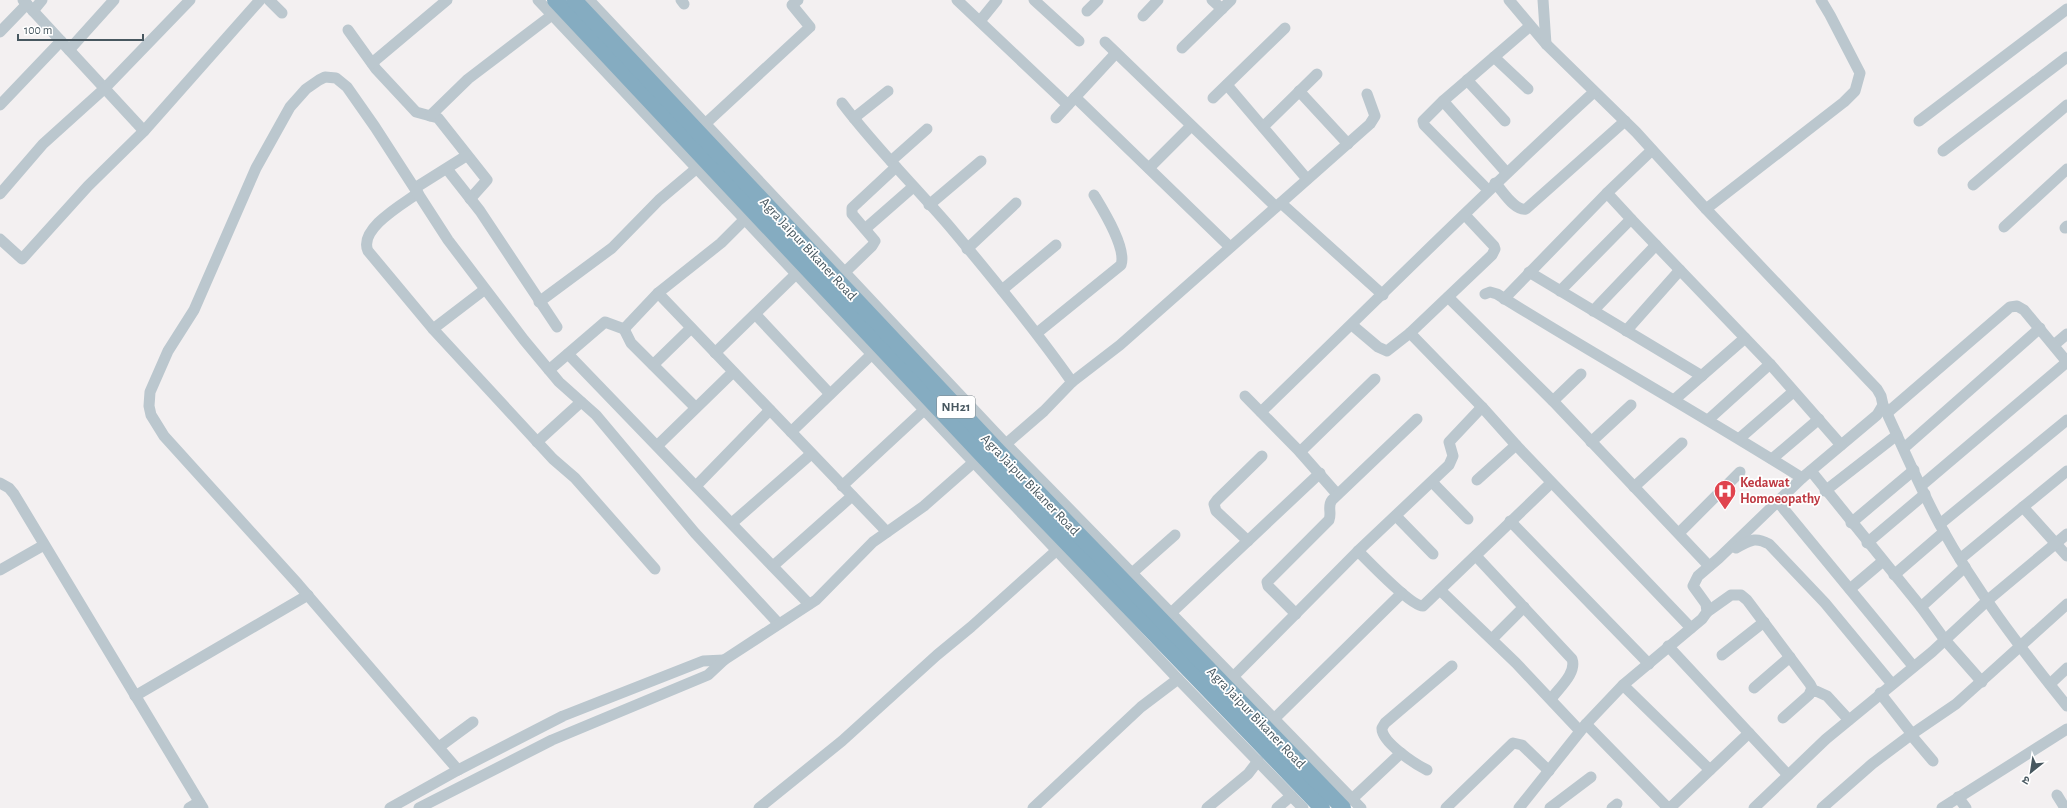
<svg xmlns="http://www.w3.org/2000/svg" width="2067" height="808" viewBox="0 0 2067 808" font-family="'Alegreya Sans','Noto Sans Devanagari',sans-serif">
	<rect width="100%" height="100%" fill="#f3f0f1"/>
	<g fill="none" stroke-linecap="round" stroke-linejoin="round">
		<g stroke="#bbc7ce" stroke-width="11">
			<polyline points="23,0 144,131"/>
			<polyline points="269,0 282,13"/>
			<polyline points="538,0 1178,679 1303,808"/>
			<polyline points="589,0 1006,444 1361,808"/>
			<polyline points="681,0 684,4"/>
			<polyline points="957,0 1068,105"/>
			<polyline points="1034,0 1079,41"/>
			<polyline points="1212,0 1222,9"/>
			<polyline points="1509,0 1546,44 1636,132 1706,209 1877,389 1881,396 1883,405 1877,415 1802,478 1719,558 1698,576 1693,586 1706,604 1707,612 1702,619 1623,685 1586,724"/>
			<polyline points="1543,0 1546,44"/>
			<polyline points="33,11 42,0"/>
			<polyline points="1087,11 1098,0"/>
			<polyline points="1143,16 1158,0"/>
			<polyline points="980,21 997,0"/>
			<polyline points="348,30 376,69 416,112 438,118 487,180 470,199"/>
			<polyline points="0,32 27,4"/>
			<polyline points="1105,42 1276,207"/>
			<polyline points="1182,48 1231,0"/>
			<polyline points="69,50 114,0"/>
			<polyline points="1494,57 1528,89"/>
			<polyline points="372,63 447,0"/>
			<polyline points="1467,80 1505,121"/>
			<polyline points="1227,85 1307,179"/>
			<polyline points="1299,91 1348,144"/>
			<polyline points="1075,97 1230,247"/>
			<polyline points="1213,98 1285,28"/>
			<polyline points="1443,101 1506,172"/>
			<path d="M 842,103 C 875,147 914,185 950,227 C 992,277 1034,328 1072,382"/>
			<polyline points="0,105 61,41"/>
			<polyline points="430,116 468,79 552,15"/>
			<polyline points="854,118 888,91"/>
			<polyline points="1056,118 1116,53"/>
			<polyline points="1919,121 2067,9"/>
			<polyline points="704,125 810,27 792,5 798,0"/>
			<polyline points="1263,127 1317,74"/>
			<polyline points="1943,151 2067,57"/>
			<polyline points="891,161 927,129"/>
			<polyline points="1149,168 1191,126"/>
			<polyline points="447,169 480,211 557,327"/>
			<path d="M 1495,183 C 1503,191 1514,211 1526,209 L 1625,121"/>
			<polyline points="1973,185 2067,105"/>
			<polyline points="415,188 466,156"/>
			<polyline points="1488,190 1424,125 1423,121 1443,101 1530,26"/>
			<path d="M 418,193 C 403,204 358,229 368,251 L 433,329 L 553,459 L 575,478 L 655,569"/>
			<polyline points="0,194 43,144 104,89 190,0"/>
			<polyline points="1281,203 1383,295"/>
			<polyline points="929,205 981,161"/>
			<polyline points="1706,209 1844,102 1855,91 1860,73 1830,15 1821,0"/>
			<polyline points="1631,219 1770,364 1841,445"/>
			<polyline points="2004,227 2067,169"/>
			<polyline points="2065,228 2067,226"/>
			<polyline points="865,229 913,187"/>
			<polyline points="0,239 22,259 88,186 144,131 260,0"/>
			<polyline points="967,249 1016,203"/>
			<polyline points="1529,272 1702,376"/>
			<polyline points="844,273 872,246 875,241 852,214 852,208 896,167"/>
			<polyline points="1002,290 1056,245"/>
			<polyline points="1560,291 1631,219 1607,193 1652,150"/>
			<polyline points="658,293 887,532"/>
			<path d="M 1485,294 L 1490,292 L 1497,294 C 1598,357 1702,415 1802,478"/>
			<polyline points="1448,297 1553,401 1709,566"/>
			<polyline points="1504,299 1607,193"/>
			<polyline points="539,302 612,248 659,200 697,168"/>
			<polyline points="1593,311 1656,245"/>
			<polyline points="756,315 830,394"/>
			<polyline points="1352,325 1378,347 1387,351 1410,333 1492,255 1495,249 1494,246 1465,215"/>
			<polyline points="433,329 484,290"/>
			<polyline points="624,329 631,343 695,407"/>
			<polyline points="1626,331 1680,270"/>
			<path d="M 1037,333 L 1121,265 C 1127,248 1103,210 1094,195"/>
			<polyline points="1410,333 1482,407 1516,445 1691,628"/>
			<polyline points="2054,345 2067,334"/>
			<polyline points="715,353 796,274"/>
			<polyline points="568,354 809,604"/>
			<polyline points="653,365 691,328"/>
			<polyline points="549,370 605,322 624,329 658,293 721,243 745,219"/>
			<polyline points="1245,396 1300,452 1337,494"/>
			<polyline points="1674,400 1745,338"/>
			<polyline points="1553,401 1581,374"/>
			<path d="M 1883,405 C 1902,445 1919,486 1940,525 C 1975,589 2021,649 2067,706"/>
			<path d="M 1261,412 C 1372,305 1480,196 1594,92"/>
			<polyline points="1887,413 2010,307 2017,306 2024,310 2067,362"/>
			<polyline points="1708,420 1770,364"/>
			<polyline points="791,432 872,354"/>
			<polyline points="1740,438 1793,392"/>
			<polyline points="537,442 581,402"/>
			<polyline points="1591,442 1631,405"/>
			<polyline points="1006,444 1044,411 1072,382 1120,345 1370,124 1375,116 1367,94"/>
			<polyline points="658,445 733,372"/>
			<polyline points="1904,448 2040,328"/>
			<polyline points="1300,452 1375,379"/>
			<polyline points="1772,459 1819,419"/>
			<polyline points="1811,471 1921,607 1945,640 1982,682"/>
			<polyline points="2067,471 2023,507 2067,556"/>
			<polyline points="1477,480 1516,445"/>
			<polyline points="1432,482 1468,519"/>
			<polyline points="0,483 9,488 14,494 203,808"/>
			<polyline points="1922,485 2067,362"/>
			<polyline points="696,486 770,410"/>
			<polyline points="842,486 924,410"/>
			<polyline points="1634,487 1682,443"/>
			<polyline points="1825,491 1897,435"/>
			<polyline points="1778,502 1913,666"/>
			<polyline points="1396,516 1433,554"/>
			<polyline points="1510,521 1649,664"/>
			<polyline points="732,523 811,454"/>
			<polyline points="1851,523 1914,470"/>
			<polyline points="1940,524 2067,420"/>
			<polyline points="1679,533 1740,472"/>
			<polyline points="1248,541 1216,511 1214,504 1217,500 1262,456"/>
			<polyline points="1867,543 1925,494"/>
			<path d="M 1736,548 C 1750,541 1754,536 1769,544 L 1825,603 L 1892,684"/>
			<path d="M 1358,551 C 1369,562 1411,606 1423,606 L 1551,483"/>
			<path d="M 1476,556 L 1572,659 C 1577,673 1559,688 1551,699"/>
			<polyline points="1960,559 2023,507"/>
			<polyline points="773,566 852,496"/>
			<polyline points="0,570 44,545"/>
			<polyline points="1131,574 1175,535"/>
			<polyline points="1894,575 1944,532"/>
			<polyline points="1850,589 1883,561"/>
			<polyline points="1440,590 1516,663 1580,731"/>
			<polyline points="1921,607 1965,567"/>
			<polyline points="1707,612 1731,595 1741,595 1747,600 1810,684 1812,688 1809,695 1783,718"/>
			<polyline points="1170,614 1320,473"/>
			<path d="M 1296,614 L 1268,586 L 1267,582 L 1329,520 C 1332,513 1327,506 1332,500 L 1417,419"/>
			<polyline points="1492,639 1524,607"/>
			<polyline points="1668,646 1788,775"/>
			<polyline points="1722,655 1764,622"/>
			<polyline points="1233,677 1358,551 1449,465 1453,456 1449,442 1482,407"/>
			<polyline points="2050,684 2067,668"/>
			<polyline points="1623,685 1710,770"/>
			<polyline points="1754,688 1790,657"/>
			<polyline points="1811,692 1816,691 1827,696 1849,720"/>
			<polyline points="1880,693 1912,734 1956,704 2067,604"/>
			<polyline points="135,696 308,595"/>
			<polyline points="1274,719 1402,593"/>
			<polyline points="1911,735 1933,761"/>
			<polyline points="439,747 473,722"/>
			<polyline points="458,770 298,584 164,436 151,415 149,406 150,392 168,351 194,310 256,168 290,107 306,89 319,80 325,77 336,78 347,87 375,127 448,240 524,340 559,382 596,415 695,533 778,623"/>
			<path d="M 1427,770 C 1415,764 1381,742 1382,728 L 1385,723 L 1452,666"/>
			<polyline points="2057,795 2065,808"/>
			<polyline points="1958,797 1966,808"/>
			<polyline points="1352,799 1401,753"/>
			<polyline points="189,808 199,802"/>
			<polyline points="390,808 458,770 563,716 703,661 724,660"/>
			<polyline points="419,808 552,740 708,675 724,660 816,600 873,542 924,506 974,462"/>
			<polyline points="759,808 842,741 937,655 971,627 1057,550"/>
			<polyline points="1033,808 1141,707 1178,679"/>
			<polyline points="1207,808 1248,774 1258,761"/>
			<polyline points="1277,808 1291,796"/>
			<polyline points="1446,808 1513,743 1522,745 1549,771"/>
			<polyline points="1519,808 1586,724 1668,808"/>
			<polyline points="1550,808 1591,777"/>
			<polyline points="1612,808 1617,804"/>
			<polyline points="1670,808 1749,733"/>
			<polyline points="1754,808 1826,739 1932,652 1988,600 2067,534"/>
			<polyline points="1822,808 1872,764 1912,734"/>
			<polyline points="1942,808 2067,729"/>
		</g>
		<g stroke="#85acc1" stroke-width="16">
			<polyline points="555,0 982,455 1322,808"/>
			<polyline points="574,0 998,451 1343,808"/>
		</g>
	</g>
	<defs>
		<g id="hospital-pin" transform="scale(1.15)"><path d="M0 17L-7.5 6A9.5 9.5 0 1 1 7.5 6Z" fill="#e0444e" stroke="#fff"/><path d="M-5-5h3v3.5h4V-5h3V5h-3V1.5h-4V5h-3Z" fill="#fff"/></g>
	</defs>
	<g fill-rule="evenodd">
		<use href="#hospital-pin" x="1725" y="491"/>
	</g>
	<g text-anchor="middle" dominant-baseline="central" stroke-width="3.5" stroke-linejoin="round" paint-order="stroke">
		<rect fill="#fff" stroke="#7e898f" stroke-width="1" x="937" y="396" width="38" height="22" rx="3"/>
		<g font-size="13" font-weight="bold" fill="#47575f">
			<text x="956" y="407">NH21</text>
		</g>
		<g font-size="14" fill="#47575f" stroke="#fff">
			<text transform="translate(808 249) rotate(47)">Agra Jaipur Bikaner Road</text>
			<text transform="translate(1030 485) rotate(46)">Agra Jaipur Bikaner Road</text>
			<text transform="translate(1256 718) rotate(46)">Agra Jaipur Bikaner Road</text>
		</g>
		<g font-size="14" font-weight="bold" fill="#be3a42" stroke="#fff" text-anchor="start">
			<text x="1740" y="483">Kedawat<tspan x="1740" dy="16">Homoeopathy</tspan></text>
		</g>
	</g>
	<g transform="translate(2031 772) rotate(210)" stroke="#ffffff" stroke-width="3" paint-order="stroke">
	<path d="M0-3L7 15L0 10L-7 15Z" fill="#47575f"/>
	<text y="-6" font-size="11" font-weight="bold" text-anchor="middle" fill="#47575f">उ</text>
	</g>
	<path d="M18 34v6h125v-6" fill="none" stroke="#47575f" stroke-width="2"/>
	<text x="24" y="34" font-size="12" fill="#47575f" stroke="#ffffff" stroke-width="3" paint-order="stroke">100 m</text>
</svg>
